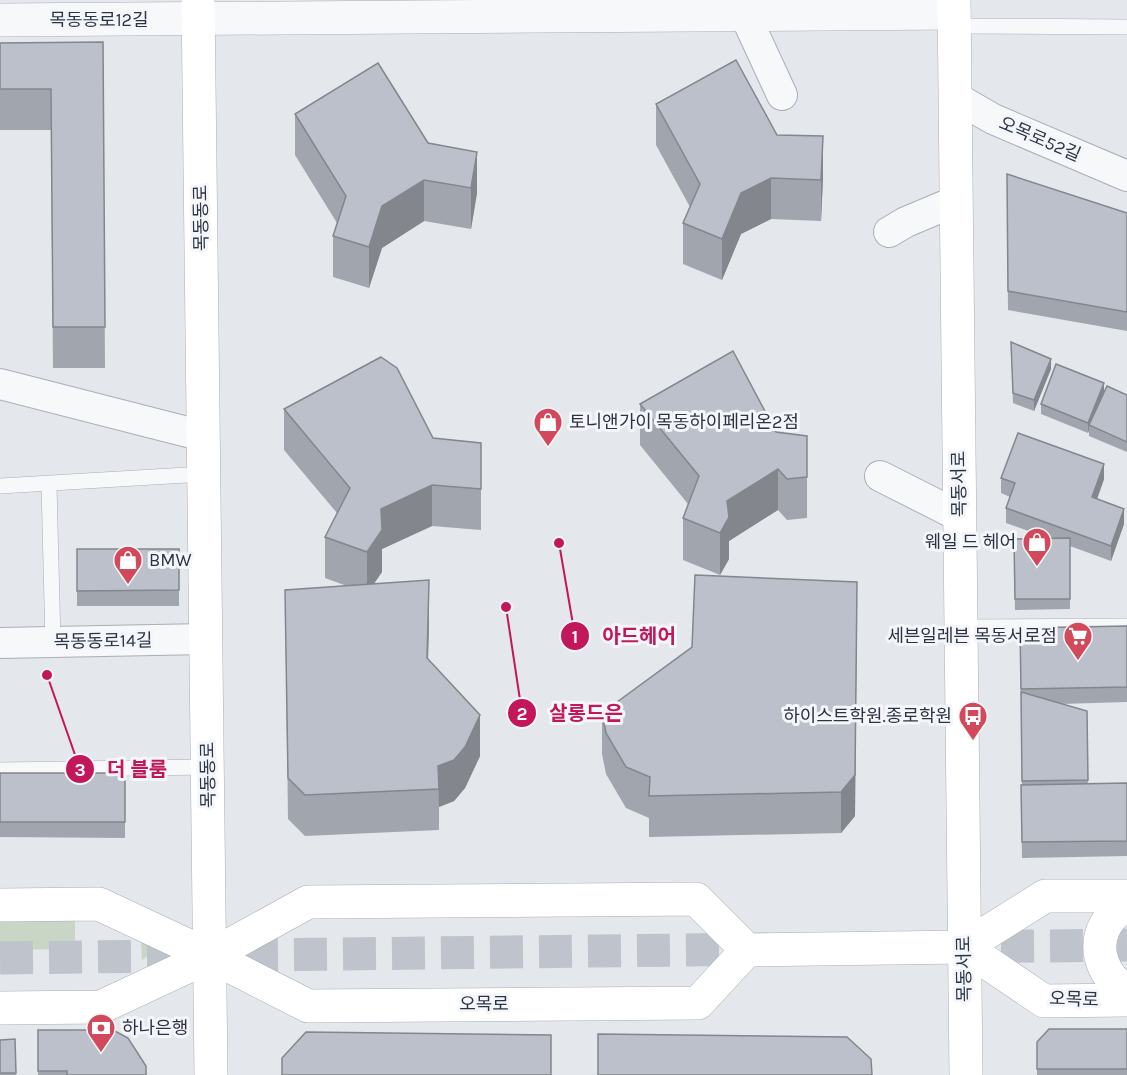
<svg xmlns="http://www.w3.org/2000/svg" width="1127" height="1075" viewBox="0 0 1127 1075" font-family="Karla,'Noto Sans KR',sans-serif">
	<rect width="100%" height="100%" fill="#e4e7ec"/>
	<g fill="#c9d6c5">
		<polygon points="139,908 162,946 142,960"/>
		<polygon points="0,910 75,910 75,949 0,950"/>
	</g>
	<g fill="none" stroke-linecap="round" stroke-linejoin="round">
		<g stroke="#bfc3cb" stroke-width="33" stroke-dasharray="33 16" stroke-linecap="butt">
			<polyline points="952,947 1127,945"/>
			<polyline points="0,958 768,949"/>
		</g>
		<g stroke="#a9aeb7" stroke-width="16">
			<g id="service">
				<polyline points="954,26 1127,27"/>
				<polyline points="49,485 53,642"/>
				<polyline points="0,486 204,474"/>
				<polyline points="961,627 1127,626"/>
				<polyline points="0,770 207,767"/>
			</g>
		</g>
		<g stroke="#a9aeb7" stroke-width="32">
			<g id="minor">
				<polyline points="745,15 782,95"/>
				<polyline points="955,97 993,119 1127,176"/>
				<polyline points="889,232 906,222 956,201"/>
				<polyline points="0,384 203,436"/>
				<polyline points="880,476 959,516"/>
				<polyline points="0,643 206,639"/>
			</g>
		</g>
		<g stroke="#a9aeb7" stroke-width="34">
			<polyline id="tertiary" points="0,20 954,13"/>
		</g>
		<g stroke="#a9aeb7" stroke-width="34">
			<g id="secondary">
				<polyline points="198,0 211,1075"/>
				<polyline points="954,0 966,1075"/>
				<polyline points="0,905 99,904 210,956 308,1006 698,1003 747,950"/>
				<path d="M 1127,905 C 1121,907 1117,911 1112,916 C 1089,942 1101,975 1127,992"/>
				<polyline points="964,947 1044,1001 1127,1000"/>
				<polyline points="0,1008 101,1007 210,956 308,902 696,899 747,950 964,947 1045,896 1127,896"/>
			</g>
		</g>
		<use href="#service" stroke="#f7f8fa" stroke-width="15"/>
		<use href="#minor" stroke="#f7f8fa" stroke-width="30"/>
		<use href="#tertiary" stroke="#f7f8fa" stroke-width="33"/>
		<use href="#secondary" stroke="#fff" stroke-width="33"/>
	</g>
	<g fill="#a1a5ae">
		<polygon points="103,42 105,368 53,368 51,130 0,130 0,43"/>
		<polygon points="656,104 777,135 823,178 821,221 771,219 741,234 722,280 683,264 683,223 690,207 656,145"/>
		<polygon points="295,114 428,143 477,193 471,229 424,221 382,248 369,288 333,277 333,236 337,223 295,155"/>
		<polygon points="1007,174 1127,213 1127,331 1008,310"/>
		<polygon points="1011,342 1051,369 1034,411 1013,403"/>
		<polygon points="1104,392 1127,395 1127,452 1089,436 1089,430 1088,433 1041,414 1041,404"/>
		<polygon points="640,404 776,432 807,436 807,518 787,520 778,510 729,541 729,559 720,575 683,560 683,518 688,504 640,445"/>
		<polygon points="284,409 433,438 481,443 481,530 432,526 382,549 382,572 374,584 429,621 428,659 480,756 465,788 454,801 439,807 439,830 305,836 288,819 285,590 347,586 325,578 325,537 337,513 284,450"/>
		<polygon points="1001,478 1104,479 1097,499 1124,524 1111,561 1070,546 1070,609 1015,610 1014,539 1048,538 1006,523 1006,508 1010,497 1001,493"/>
		<rect x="77" y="549" width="102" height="57"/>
		<polygon points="857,582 855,816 841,833 649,837 649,818 626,808 606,774 602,754 602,713"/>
		<polygon points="1127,626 1127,702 1061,704 1087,711 1088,784 1127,783 1127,856 1022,858 1021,785 1022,785 1020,628"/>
		<polygon points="0,773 125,773 125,838 0,837"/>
		<polygon points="1127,1029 1127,1075 1037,1075 1037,1042"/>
		<polygon points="38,1030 146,1075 38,1075"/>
		<polygon points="15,1039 16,1075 0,1075 0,1040"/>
	</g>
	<g fill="#83868d">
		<polygon points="823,136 823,178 821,221 821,180"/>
		<polygon points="477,152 477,193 471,229 471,188"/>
		<polygon points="771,178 771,219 741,234 722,280 722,239 741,193"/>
		<polygon points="424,180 424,221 382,248 369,288 369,247 382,206"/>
		<polygon points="1051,359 1051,369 1034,411 1034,400"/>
		<polygon points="1104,383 1104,394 1089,425 1089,430 1088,433 1088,423"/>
		<polygon points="1104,464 1104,479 1092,513 1092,497"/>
		<polygon points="778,469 778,510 729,541 729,559 720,575 720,533 727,501"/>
		<polygon points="432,485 432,526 382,549 382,572 367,593 367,552 381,509"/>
		<polygon points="1124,509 1124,524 1111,561 1111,546"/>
		<polygon points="429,580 429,621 427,699 427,658"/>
		<polygon points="857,582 855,816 841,833 841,792"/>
		<polygon points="480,715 480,756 465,788 454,801 439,807 438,766"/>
	</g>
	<g fill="#bbc0ca" stroke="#83868d" stroke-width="1.5">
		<polygon points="103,42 105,327 53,327 51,89 0,89 0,43"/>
		<polygon points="736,60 777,135 823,136 821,180 771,178 741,193 722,239 683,223 700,184 656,104"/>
		<polygon points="378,63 428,143 477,152 471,188 424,180 382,206 369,247 333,236 346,196 295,114"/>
		<polygon points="1007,174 1127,213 1127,312 1008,291"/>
		<polygon points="1011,342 1051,359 1034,400 1013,393"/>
		<polygon points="733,351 776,432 807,436 807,477 787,479 778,469 727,501 729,517 720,533 683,518 699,476 640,404"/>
		<polygon points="381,357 397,368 433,438 481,443 481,489 432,485 381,509 382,530 367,552 325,537 350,488 284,409"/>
		<polygon points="1056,364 1104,383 1088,423 1041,404"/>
		<polygon points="1107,386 1127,395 1127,442 1089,425"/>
		<polygon points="1018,433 1104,464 1092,497 1124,509 1111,546 1006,508 1015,483 1001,478"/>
		<polygon points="1070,538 1070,599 1015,599 1014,539"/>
		<polygon points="77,549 179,549 179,590 77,591"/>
		<polygon points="695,575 857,582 855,775 841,792 649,796 650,777 626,767 606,733 602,713 692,647"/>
		<polygon points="429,580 427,658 480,715 465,747 454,760 438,766 439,789 305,795 288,778 285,590"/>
		<polygon points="1127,626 1127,687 1021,689 1020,628"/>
		<polygon points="1021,692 1087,711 1088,780 1022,781"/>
		<rect x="0" y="773" width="125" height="49"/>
		<polygon points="1127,783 1127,841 1022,842 1021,785"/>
		<polygon points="1049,1029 1127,1029 1127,1069 1037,1069 1037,1042"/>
		<polygon points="38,1030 113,1030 128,1038 146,1066 146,1075 67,1075 67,1071 38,1071"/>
		<polygon points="306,1032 551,1035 551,1075 282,1075 282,1058"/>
		<polygon points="598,1034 847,1037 871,1059 872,1075 598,1075"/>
		<polygon points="15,1039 16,1073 0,1073 0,1040"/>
	</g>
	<defs>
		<g id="shop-pin" transform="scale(1.5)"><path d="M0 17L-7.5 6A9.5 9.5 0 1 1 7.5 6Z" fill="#d1495b" stroke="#f4f6f9"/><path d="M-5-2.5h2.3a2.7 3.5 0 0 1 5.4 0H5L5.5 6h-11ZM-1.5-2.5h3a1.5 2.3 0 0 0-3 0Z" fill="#fff"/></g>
		<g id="supermarket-pin" transform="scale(1.5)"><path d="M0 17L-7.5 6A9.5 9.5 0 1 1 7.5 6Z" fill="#d1495b" stroke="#f4f6f9"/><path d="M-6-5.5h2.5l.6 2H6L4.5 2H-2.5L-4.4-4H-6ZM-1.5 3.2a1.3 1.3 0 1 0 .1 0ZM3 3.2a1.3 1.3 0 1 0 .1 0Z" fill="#fff"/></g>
		<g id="bus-pin" transform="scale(1.5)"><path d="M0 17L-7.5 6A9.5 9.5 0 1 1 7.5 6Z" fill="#d1495b" stroke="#f4f6f9"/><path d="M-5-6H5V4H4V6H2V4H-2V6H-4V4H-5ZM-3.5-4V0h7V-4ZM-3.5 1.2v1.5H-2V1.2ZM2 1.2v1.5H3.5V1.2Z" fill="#fff"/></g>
		<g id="bank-pin" transform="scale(1.5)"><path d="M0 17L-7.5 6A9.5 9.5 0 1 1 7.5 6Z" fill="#d1495b" stroke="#f4f6f9"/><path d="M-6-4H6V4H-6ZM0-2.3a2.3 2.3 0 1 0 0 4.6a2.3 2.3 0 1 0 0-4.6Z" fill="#fff"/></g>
	</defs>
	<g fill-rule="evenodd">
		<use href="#shop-pin" x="548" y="422"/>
		<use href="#shop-pin" x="1037" y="542"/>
		<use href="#shop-pin" x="128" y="560"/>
		<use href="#supermarket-pin" x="1078" y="636"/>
		<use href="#bus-pin" x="973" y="716"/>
		<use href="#bank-pin" x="101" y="1028"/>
	</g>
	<g text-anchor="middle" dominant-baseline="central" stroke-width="6" stroke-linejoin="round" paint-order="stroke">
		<g font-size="18" fill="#2b3445" stroke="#f4f6f9">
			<text x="99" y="20">목동동로12길</text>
			<text transform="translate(1040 139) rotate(23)">오목로52길</text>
			<text transform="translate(201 218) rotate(-91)">목동동로</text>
			<text transform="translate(959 484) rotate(-91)">목동서로</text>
			<text transform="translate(103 641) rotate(-1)">목동동로14길</text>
			<text transform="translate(208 775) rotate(-91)">목동동로</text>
			<text transform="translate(964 969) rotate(-91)">목동서로</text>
			<text transform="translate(1074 999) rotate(2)">오목로</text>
			<text x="484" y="1004">오목로</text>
		</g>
		<g font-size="18" fill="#2b3445" stroke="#f4f6f9" text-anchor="start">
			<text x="569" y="422">토니앤가이 목동하이페리온2점</text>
			<text x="1016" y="542" text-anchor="end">웨일 드 헤어</text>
			<text x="149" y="560">BMW</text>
			<text x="1057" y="636" text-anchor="end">세븐일레븐 목동서로점</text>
			<text x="952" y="716" text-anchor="end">하이스트학원.종로학원</text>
			<text x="122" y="1028">하나은행</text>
		</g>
	</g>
	<path fill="none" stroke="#c2185b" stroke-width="2" d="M559 543L575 636M506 607L522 713M47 675L80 769"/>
	<g fill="#c2185b" stroke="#f4f6f9" stroke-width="2">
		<circle cx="559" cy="543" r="6"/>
		<circle cx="506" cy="607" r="6"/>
		<circle cx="47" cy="675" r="6"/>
		<circle cx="575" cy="636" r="15"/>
		<circle cx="522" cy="713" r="15"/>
		<circle cx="80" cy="769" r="15"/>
	</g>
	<g font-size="18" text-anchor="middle" font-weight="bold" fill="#fff">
		<text x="575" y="643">1</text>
		<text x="522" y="720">2</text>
		<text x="80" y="776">3</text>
	</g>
	<g font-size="20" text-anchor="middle" font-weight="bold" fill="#c2185b" stroke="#f4f6f9" stroke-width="6" stroke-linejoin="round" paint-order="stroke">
		<text x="639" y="643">아드헤어</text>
		<text x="586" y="720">살롱드은</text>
		<text x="137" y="776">더 블룸</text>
	</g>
</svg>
